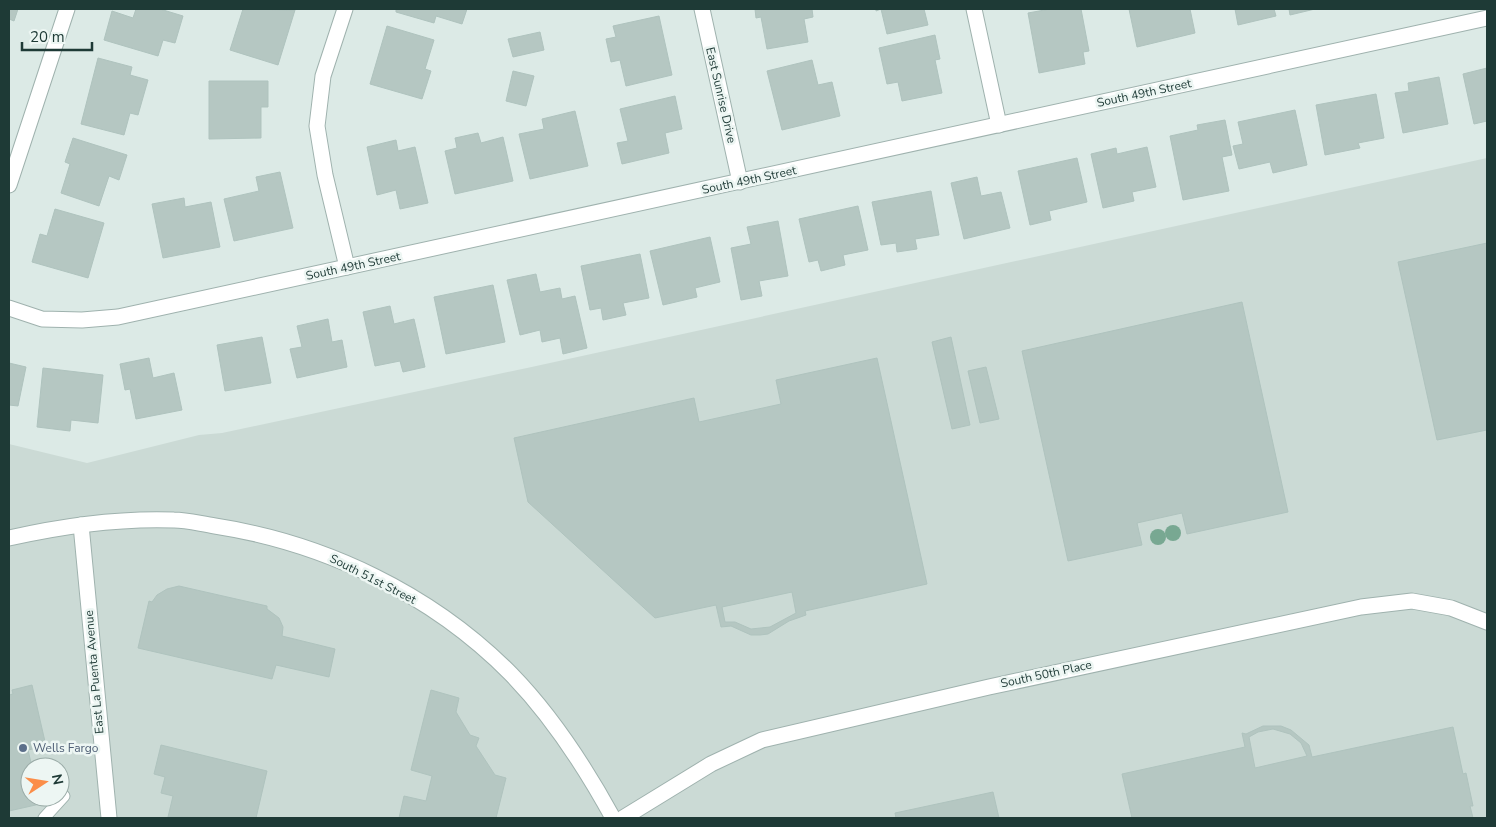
<svg xmlns="http://www.w3.org/2000/svg" width="1496" height="827" viewBox="0 0 1496 827" font-family="'Nunito Sans',sans-serif">
	<rect width="100%" height="100%" fill="#dceae6"/>
	<path fill="#cbdad5" fill-rule="evenodd" d="M 1487,158 L 1487,818 L 9,818 L 9,444 L 87,463 L 199,435 L 222,433 L 527,368 ZM 30,767 L 60,767 L 60,797 L 30,797 Z"/>
	<g fill="#b5c7c2" stroke="#afc3be" fill-rule="evenodd">
		<polygon points="9,9 18,9 14,21 9,19"/>
		<polygon points="136,9 160,9 183,16 175,43 163,40 158,56 104,40 112,11 133,18"/>
		<polygon points="243,9 295,10 278,65 230,50"/>
		<polygon points="396,9 467,9 462,24 436,16 434,23 396,12"/>
		<polygon points="755,9 812,9 813,17 804,19 808,42 767,49 761,17 756,18"/>
		<polygon points="876,9 924,9 928,25 887,34 881,9 876,11"/>
		<polygon points="1050,9 1081,9 1089,51 1083,52 1085,64 1039,73 1028,13"/>
		<polygon points="1129,9 1190,9 1195,33 1137,47"/>
		<polygon points="1235,9 1274,9 1276,16 1238,25"/>
		<polygon points="1289,9 1315,9 1290,15"/>
		<polygon points="659,16 672,75 626,86 620,60 611,62 606,39 616,37 613,26"/>
		<polygon points="387,26 434,40 425,69 431,71 422,99 370,84"/>
		<polygon points="540,32 544,50 513,57 508,39"/>
		<polygon points="935,35 940,59 935,60 942,93 902,101 898,82 887,84 879,48"/>
		<polygon points="98,58 132,67 130,75 148,80 138,115 130,113 124,135 81,124"/>
		<polygon points="812,60 818,85 832,82 840,116 782,130 767,71"/>
		<polygon points="1487,68 1487,121 1474,124 1463,74"/>
		<polygon points="513,71 534,76 526,106 506,101"/>
		<polygon points="1439,77 1448,124 1403,133 1395,93 1409,91 1408,83"/>
		<polygon points="209,81 268,81 268,107 261,107 261,138 209,139"/>
		<polygon points="1376,94 1384,138 1358,143 1360,148 1325,155 1316,105"/>
		<polygon points="675,96 682,129 665,133 669,153 622,164 617,143 628,141 620,109"/>
		<polygon points="1295,110 1307,165 1273,173 1270,162 1239,169 1233,146 1243,144 1238,122"/>
		<polygon points="575,111 588,166 530,179 519,134 544,129 542,119"/>
		<polygon points="1225,120 1232,155 1222,157 1229,191 1183,200 1170,136 1198,130 1197,125"/>
		<polygon points="478,133 481,143 503,137 513,181 455,194 445,151 457,148 455,138"/>
		<polygon points="73,138 127,155 119,180 109,176 99,206 61,193 70,164 65,162"/>
		<polygon points="396,140 398,151 415,147 428,203 400,209 396,190 377,195 367,147"/>
		<polygon points="1147,147 1156,187 1132,192 1134,201 1103,208 1091,154 1116,148 1117,154"/>
		<polygon points="1077,158 1087,202 1049,211 1051,220 1030,225 1018,171"/>
		<polygon points="280,172 293,228 234,241 224,199 259,191 256,177"/>
		<polygon points="977,177 981,196 1001,192 1010,228 964,239 951,183"/>
		<polygon points="931,191 939,235 915,239 917,249 897,252 896,243 881,245 872,202"/>
		<polygon points="184,198 185,207 211,202 220,247 163,258 152,204"/>
		<polygon points="858,206 868,250 843,255 845,265 821,271 818,260 809,262 799,219"/>
		<polygon points="55,209 104,223 88,278 32,262 40,234 47,236"/>
		<polygon points="778,221 788,276 759,281 762,296 741,300 731,248 751,244 747,227"/>
		<polygon points="710,237 720,282 695,288 697,297 663,305 650,251"/>
		<polygon points="1487,243 1487,430 1437,440 1398,262"/>
		<polygon points="640,254 649,298 623,303 626,315 603,320 601,308 590,310 581,266"/>
		<polygon points="536,274 540,292 560,288 562,299 575,296 587,348 563,354 560,338 542,342 540,330 520,335 507,280"/>
		<polygon points="493,285 505,342 446,354 434,297"/>
		<polygon points="1242,302 1288,512 1187,534 1182,513 1137,523 1142,545 1068,561 1022,351"/>
		<polygon points="390,306 394,324 414,319 425,367 403,372 400,361 375,366 363,312"/>
		<polygon points="328,319 332,342 342,340 347,367 297,378 290,349 302,347 297,326"/>
		<polygon points="262,337 271,383 225,391 217,345"/>
		<polygon points="951,337 970,425 952,429 932,342"/>
		<polygon points="149,358 153,378 174,373 182,410 136,419 130,389 125,390 120,364"/>
		<path d="M 877,358 L 927,584 L 805,611 L 806,615 L 789,621 L 768,634 L 760,635 L 751,635 L 731,626 L 721,627 L 716,605 L 655,618 L 528,502 L 514,438 L 694,398 L 699,422 L 781,404 L 776,380 ZM 792,592 L 796,613 L 770,627 L 751,629 L 735,622 L 725,622 L 722,607 Z"/>
		<polygon points="9,363 26,367 18,406 9,405"/>
		<polygon points="986,367 999,419 980,423 968,371"/>
		<polygon points="43,368 103,375 98,423 71,420 70,431 37,427"/>
		<polygon points="179,586 267,606 267,609 279,618 283,627 282,636 335,649 329,677 276,665 272,679 138,648 149,601 152,602 157,595 167,589"/>
		<polygon points="32,685 46,746 28,750 32,767 30,767 30,797 38,797 40,804 9,811 9,695 13,694 12,690"/>
		<polygon points="431,690 459,698 456,712 470,735 479,738 476,746 495,775 506,778 496,818 399,818 404,796 426,801 432,776 411,770"/>
		<path d="M 1263,726 L 1281,726 L 1291,730 L 1309,745 L 1312,757 L 1453,727 L 1463,774 L 1466,773 L 1473,806 L 1470,806 L 1473,818 L 1132,818 L 1122,774 L 1245,747 L 1242,733 L 1246,734 ZM 1273,729 L 1290,734 L 1301,743 L 1307,756 L 1255,768 L 1249,737 L 1258,732 Z"/>
		<polygon points="161,745 267,771 256,818 168,817 173,796 161,793 165,777 154,774"/>
		<polygon points="993,792 999,818 896,818 895,813"/>
	</g>
	<g fill="none" stroke-linecap="round" stroke-linejoin="round">
		<g stroke="#9fb2ae" stroke-width="13">
			<polyline id="lane" points="44,818 64,796 60,794"/>
		</g>
		<g stroke="#9fb2ae" stroke-width="17">
			<g id="street">
				<polyline points="345,9 323,76 317,126 325,175 347,267"/>
				<polyline points="702,9 740,182"/>
				<polyline points="974,9 999,125"/>
				<polyline points="9,185 67,9"/>
				<polyline points="9,308 42,319 82,320 118,317 1487,18"/>
				<polyline points="81,525 109,818"/>
				<path d="M 9,538 C 62,526 119,518 174,520 C 187,520 201,524 215,526 C 325,543 432,594 511,674 C 552,716 585,767 613,818"/>
				<polyline points="623,818 711,764 762,740 989,687 1361,607 1412,601 1451,608 1487,622"/>
			</g>
		</g>
		<use href="#lane" stroke="#fff" stroke-width="11"/>
		<use href="#street" stroke="#fff" stroke-width="15"/>
	</g>
	<g fill="#78a892">
		<circle cx="1173" cy="533" r="8"/>
		<circle cx="1158" cy="537" r="8"/>
	</g>
	<circle fill="#5c6f8a" stroke="#edf6f3" stroke-width="2" cx="23" cy="748" r="5"/>
	<g text-anchor="middle" dominant-baseline="central" stroke-width="5" stroke-linejoin="round" paint-order="stroke">
		<g font-size="12" fill="#1e3a36" stroke="#edf6f3">
			<text transform="translate(1144 93) rotate(-12)">South 49th Street</text>
			<text transform="translate(721 95) rotate(77)">East Sunrise Drive</text>
			<text transform="translate(749 180) rotate(-12)">South 49th Street</text>
			<text transform="translate(353 266) rotate(-12)">South 49th Street</text>
			<text transform="translate(373 579) rotate(27)">South 51st Street</text>
			<text transform="translate(94 672) rotate(-95)">East La Puenta Avenue</text>
			<text transform="translate(1046 674) rotate(-12)">South 50th Place</text>
		</g>
		<g font-size="12" fill="#4e5e75" stroke="#edf6f3" text-anchor="start">
			<text x="33" y="748">Wells Fargo</text>
		</g>
	</g>
	<rect width="1496" height="827" fill="none" stroke="#1e3a36" stroke-width="20"/>
	<g transform="translate(45 782) rotate(78)"><circle r="24" fill="#edf6f3" stroke="#9aaba7"/>
	<path d="M0-4L9 19L0 12L-9 19Z" fill="#fb8e49"/>
	<text y="-8" font-size="14" font-weight="bold" text-anchor="middle" fill="#1e3a36">N</text>
	</g>
	<path d="M22 42v8h70v-8" fill="none" stroke="#1e3a36" stroke-width="2.5"/>
	<text x="30" y="42" font-size="15" fill="#1e3a36" stroke="#edf6f3" stroke-width="4" paint-order="stroke">20 m</text>
</svg>
